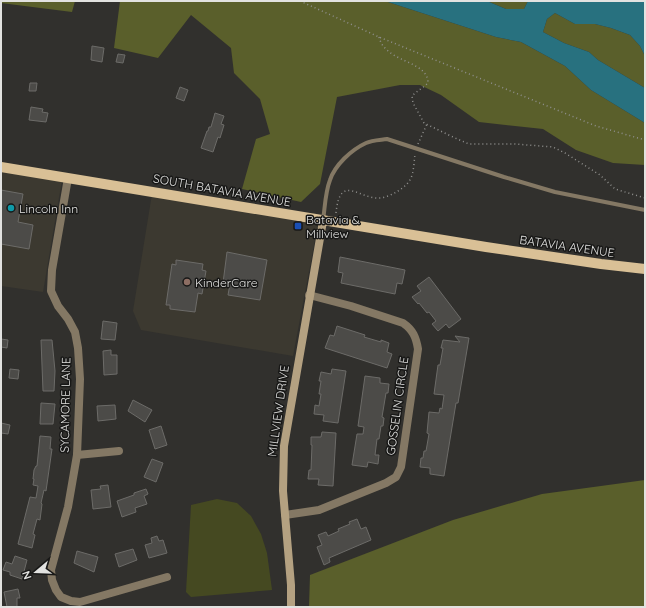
<svg xmlns="http://www.w3.org/2000/svg" width="646" height="608" viewBox="0 0 646 608" font-family="Quicksand,sans-serif">
	<rect width="100%" height="100%" fill="#31302d"/>
	<g fill="#3c3930">
		<polygon points="1,172 62,180 43,292 1,286"/>
		<polygon points="152,194 318,224 293,356 141,330 133,311"/>
	</g>
	<polygon fill="#454921" points="217,499 237,503 251,516 261,534 267,553 272,590 191,597 186,592 191,505"/>
	<g fill="#5a5f2b">
		<polygon points="1,1 75,1 72,12 1,3"/>
		<polygon points="120,1 385,1 496,37 521,42 565,66 591,90 645,123 645,165 613,163 576,150 543,129 479,122 441,95 420,85 400,85 337,97 320,184 301,202 242,189 256,139 270,134 260,99 234,73 231,48 191,15 158,58 114,48"/>
		<polygon points="487,1 528,1 524,9 506,9"/>
		<polygon points="555,13 575,24 595,24 611,28 630,35 640,46 645,56 645,88 598,60 589,52 564,43 543,32 547,19"/>
		<polygon points="645,480 645,607 309,607 310,575 453,520 542,494"/>
	</g>
	<polygon fill="#28717f" points="385,1 487,1 506,9 524,9 528,1 645,1 645,56 640,46 630,35 611,28 595,24 575,24 555,13 547,19 543,32 564,43 589,52 598,60 645,88 645,123 591,90 565,66 521,42 496,37"/>
	<g fill="#4c4b48" stroke="#6c6b68">
		<polygon points="92,46 104,48 102,62 91,60"/>
		<polygon points="118,54 125,55 123,63 116,62"/>
		<polygon points="30,83 37,83 36,91 29,91"/>
		<polygon points="180,87 188,90 184,101 176,98"/>
		<polygon points="31,107 43,109 42,112 48,113 46,122 29,120"/>
		<polygon points="215,113 224,116 221,124 224,125 220,138 218,137 213,152 201,148 207,131 208,131 209,127 211,127"/>
		<polygon points="1,190 23,194 18,222 33,225 29,249 1,244"/>
		<polygon points="227,252 267,260 260,300 228,295 230,284 223,283"/>
		<polygon points="340,257 405,270 402,284 397,283 395,294 341,283 343,273 338,272"/>
		<polygon points="176,260 203,264 202,270 206,271 202,294 198,293 195,312 170,309 170,305 166,305 172,264 176,265"/>
		<polygon points="429,277 461,319 449,328 446,324 438,331 432,324 436,321 429,312 427,313 419,303 418,304 412,297 421,291 417,286"/>
		<polygon points="103,321 117,323 115,340 101,339"/>
		<polygon points="337,326 365,335 364,337 381,342 381,340 389,343 387,352 392,354 387,368 325,348 330,335 334,336"/>
		<polygon points="455,336 469,338 458,403 456,403 444,476 430,474 430,468 420,467 421,458 423,458 424,451 426,451 429,434 427,433 429,412 439,413 440,408 442,409 444,395 434,394 438,365 440,365 443,348 441,348 443,340 460,342"/>
		<polygon points="1,339 8,340 7,348 1,347"/>
		<polygon points="41,340 52,340 55,371 54,391 43,391"/>
		<polygon points="111,350 111,355 117,355 117,374 104,375 103,351"/>
		<polygon points="10,369 19,370 18,379 9,378"/>
		<polygon points="332,369 346,371 338,423 323,421 324,415 314,414 315,405 319,406 321,394 319,394 321,381 319,381 321,372 331,374"/>
		<polygon points="365,376 380,378 380,383 389,384 388,393 386,393 382,417 384,418 383,426 381,426 379,439 377,439 375,455 379,455 378,464 368,462 367,467 352,465 357,434 363,434 364,427 358,426"/>
		<polygon points="133,400 152,410 145,422 128,411"/>
		<polygon points="41,403 55,404 53,424 40,424"/>
		<polygon points="115,405 116,419 98,421 97,406"/>
		<polygon points="1,423 10,425 8,434 1,433"/>
		<polygon points="161,426 167,445 155,449 149,430"/>
		<polygon points="322,432 336,433 333,486 318,485 319,479 308,479 309,470 311,470 312,445 311,445 311,437 321,437"/>
		<polygon points="40,436 51,437 50,449 52,449 46,491 44,490 41,503 42,504 40,520 37,519 33,534 35,535 32,548 18,544 30,497 36,498 38,486 33,485 34,479 33,479 34,470 36,466 37,466"/>
		<polygon points="152,459 163,463 156,482 144,477"/>
		<polygon points="108,485 111,507 93,509 91,490 101,489 100,486"/>
		<polygon points="146,489 148,494 144,496 147,504 135,508 136,512 122,517 117,501 134,495 134,493"/>
		<polygon points="357,519 361,529 366,527 371,540 329,558 330,562 324,565 317,547 322,545 318,535 326,532 328,536 339,531 338,529 350,524 349,522"/>
		<polygon points="157,536 159,541 163,540 167,553 149,558 145,545 152,543 151,538"/>
		<polygon points="133,549 137,560 119,567 115,554"/>
		<polygon points="77,551 98,557 94,572 74,563"/>
		<polygon points="15,556 27,560 22,579 10,575 10,572 3,570 6,562 12,564"/>
		<polygon points="18,589 20,598 17,598 17,607 7,607 4,592"/>
	</g>
	<g fill="none" stroke-linecap="round" stroke-linejoin="round">
		<g stroke="#91918f" stroke-width="1.5" stroke-dasharray="1 3" stroke-linecap="butt">
			<polyline points="300,1 379,37 596,126 645,140"/>
			<path d="M 379,37 C 385,63 428,60 428,83 C 423,88 417,91 412,96 L 413,103 L 424,123 L 455,138 L 469,144 L 515,144 L 553,147 L 565,153 L 600,175 L 615,189 L 645,198"/>
			<polyline points="418,144 427,124"/>
			<path d="M 336,213 C 340,172 359,200 381,198 C 387,197 393,194 398,191 C 403,188 408,184 411,178 C 414,171 414,161 415,154"/>
		</g>
		<path stroke="#847864" stroke-width="4" d="M 323,220 C 325,208 325,193 330,180 C 335,165 351,150 366,143 C 372,140 380,140 387,139 L 504,177 L 555,192 L 645,210"/>
		<g stroke="#847864" stroke-width="8">
			<polyline points="68,178 52,270 51,291 58,306 68,319 75,332 78,348 80,379 77,455 68,507 51,570 52,580 56,590 61,597 71,601 80,602 167,577"/>
			<polyline points="77,455 119,451"/>
			<path d="M 285,515 L 319,510 L 386,483 L 396,477 L 401,467 L 418,349 C 416,337 413,330 403,323 L 351,306 L 309,295"/>
		</g>
		<polyline stroke="#b4a181" stroke-width="8" points="291,607 291,585 283,491 284,446 323,221"/>
		<polyline stroke="#d9c096" stroke-width="10" points="1,167 486,247 601,264 645,269"/>
	</g>
	<circle fill="#0f9aa8" stroke="#181817" stroke-width="1.5" cx="11" cy="208" r="4"/>
	<rect fill="#1a4fb4" stroke="#181817" stroke-width="1.5" x="294" y="222" width="8" height="8" rx="2"/>
	<circle fill="#8d6e63" stroke="#181817" stroke-width="1.5" cx="187" cy="282" r="4"/>
	<g text-anchor="middle" dominant-baseline="central" stroke-width="3" stroke-linejoin="round" paint-order="stroke">
		<g font-size="12" fill="#e2e2e0" stroke="#181817">
			<text transform="translate(222 190) rotate(10)">SOUTH BATAVIA AVENUE</text>
			<text transform="translate(567 246) rotate(8)">BATAVIA AVENUE</text>
			<text transform="translate(65 405) rotate(-89)">SYCAMORE LANE</text>
			<text transform="translate(397 406) rotate(-82)">GOSSELIN CIRCLE</text>
			<text transform="translate(278 411) rotate(-82)">MILLVIEW DRIVE</text>
		</g>
		<g font-size="12" fill="#e2e2e0" stroke="#181817" text-anchor="start">
			<text x="19" y="208">Lincoln Inn</text>
			<text x="306" y="219">Batavia &amp;<tspan x="306" dy="14">Millview</tspan></text>
			<text x="195" y="282">KinderCare</text>
		</g>
	</g>
	<rect width="646" height="608" fill="none" stroke="#e2e2e0" stroke-width="4"/>
	<g transform="translate(36 572) rotate(251)" stroke="#181817" stroke-width="3" paint-order="stroke">
	<path d="M0-3L7 15L0 10L-7 15Z" fill="#e2e2e0"/>
	<text y="-6" font-size="11" font-weight="bold" text-anchor="middle" fill="#e2e2e0">N</text>
	</g>
</svg>
